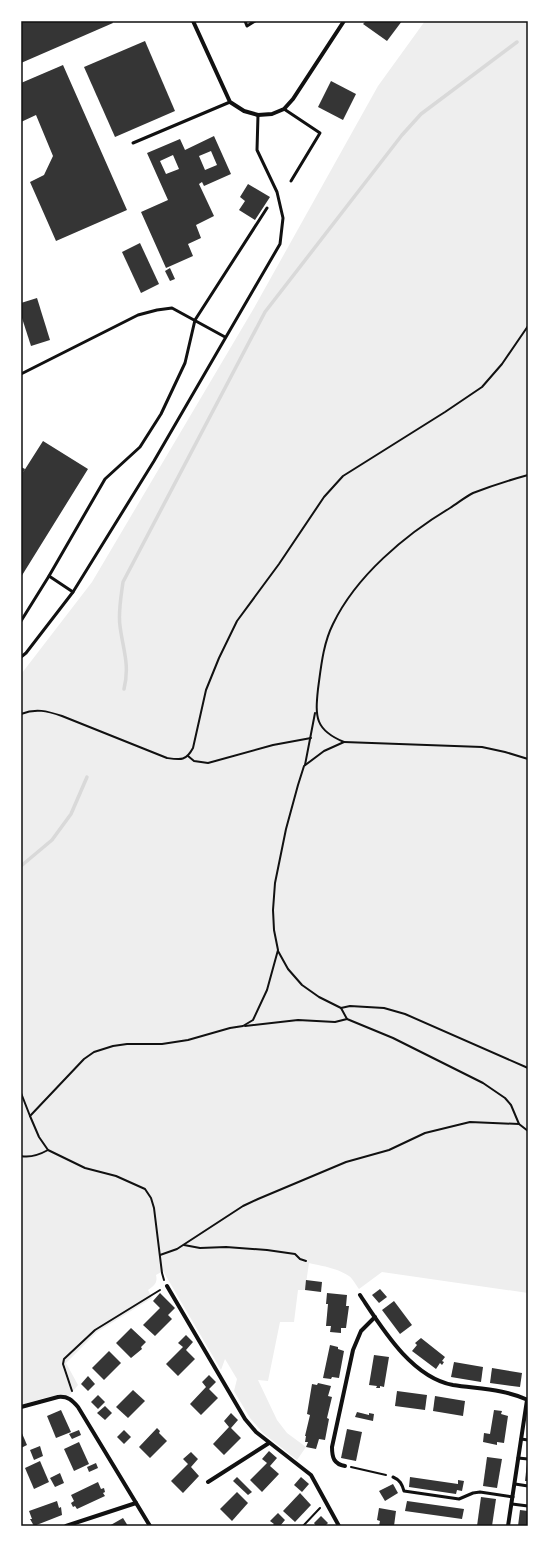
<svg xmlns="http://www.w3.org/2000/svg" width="549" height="1547" viewBox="0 0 549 1547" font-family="'DejaVu Sans',sans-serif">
	<rect width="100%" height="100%" fill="#fff"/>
	<path fill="#eee" d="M 425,21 L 528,21 L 528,1293 L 382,1272 L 359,1289 C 356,1285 353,1279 349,1276 C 337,1268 322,1266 309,1263 L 305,1290 L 298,1290 L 294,1322 L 280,1322 L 268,1381 L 258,1380 L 277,1420 L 287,1433 L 306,1447 L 297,1460 L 263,1433 L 250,1418 L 234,1391 L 237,1379 L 225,1359 L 221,1370 L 163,1271 L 156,1275 C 158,1283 154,1286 148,1290 L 152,1298 L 97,1332 L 66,1363 L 78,1385 L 69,1396 C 58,1392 33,1402 21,1405 L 21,672 L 22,673 L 92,582 L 254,308 L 378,86 Z"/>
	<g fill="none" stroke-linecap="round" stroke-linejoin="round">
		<g stroke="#d9d9d9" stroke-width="3.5">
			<path d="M 124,689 C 130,664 123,650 120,626 C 118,612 121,597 123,582 L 265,312 L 402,135 L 421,114 L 517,42"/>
			<polyline points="21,866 52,840 71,814 87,777"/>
		</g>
	</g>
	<g fill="#353535" fill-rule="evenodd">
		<polygon points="21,21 112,21 113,23 21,63"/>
		<polygon points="366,21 402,21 387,41 363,24"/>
		<polygon points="145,41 175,111 115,137 84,67"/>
		<polygon points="63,65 127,210 56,241 30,182 44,175 53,156 36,115 21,122 21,83"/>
		<polygon points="331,81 356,94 343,120 318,107"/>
		<path d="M 214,136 L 231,174 L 204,186 L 202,182 L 199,184 L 214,216 L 196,225 L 201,238 L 188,244 L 193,256 L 166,268 L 141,212 L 168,200 L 147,153 L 180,139 L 185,150 ZM 211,151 L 217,165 L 205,170 L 199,156 ZM 173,155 L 179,169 L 166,174 L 160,161 Z"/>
		<polygon points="248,184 270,197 255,220 239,210 245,201 240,197"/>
		<polygon points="140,243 159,284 141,293 122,252"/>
		<polygon points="170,268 175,279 170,281 165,271"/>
		<polygon points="37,298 50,340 31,346 21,315 21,303"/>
		<polygon points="43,441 88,469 21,577 21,467 25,469 22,474"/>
		<polygon points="306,1280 322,1282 321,1292 305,1290"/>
		<polygon points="380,1289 387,1297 379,1303 372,1295"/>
		<polygon points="160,1293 175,1308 168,1315 172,1319 155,1336 143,1325 160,1308 153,1301"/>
		<polygon points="327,1293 347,1295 346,1306 349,1306 346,1328 341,1328 341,1333 330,1332 331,1326 326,1326 328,1304 326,1304"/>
		<polygon points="394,1301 412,1325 400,1334 382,1310"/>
		<polygon points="131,1328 146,1342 141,1347 142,1349 131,1358 116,1343"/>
		<polygon points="186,1335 193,1342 186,1350 195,1359 178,1376 166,1364 183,1347 178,1343"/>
		<polygon points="421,1338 445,1357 442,1361 444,1362 442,1365 440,1363 436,1369 412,1351 417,1345 415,1343"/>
		<polygon points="330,1345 338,1347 338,1349 344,1351 339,1378 332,1377 331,1379 323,1378"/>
		<polygon points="109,1351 121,1363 104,1380 92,1368"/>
		<polygon points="374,1355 389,1357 384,1387 380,1386 380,1388 376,1388 377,1386 369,1385"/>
		<polygon points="454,1362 483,1367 481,1382 451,1377"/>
		<polygon points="492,1368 522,1373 520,1387 490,1383"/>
		<polygon points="209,1375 216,1382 209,1389 218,1398 201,1415 190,1404 206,1387 202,1382"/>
		<polygon points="88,1376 95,1384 88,1391 81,1384"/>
		<polygon points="318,1383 331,1386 328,1396 332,1397 327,1418 329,1419 325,1440 319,1439 316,1449 306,1447 308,1442 305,1442 306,1436 305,1436 310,1415 307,1414 312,1384 317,1385"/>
		<polygon points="133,1390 145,1401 128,1418 116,1407"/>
		<polygon points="397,1391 427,1395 425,1410 395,1406"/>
		<polygon points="98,1395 105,1402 98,1409 91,1402"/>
		<polygon points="435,1396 465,1401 463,1416 433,1411"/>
		<polygon points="105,1406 112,1413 105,1420 97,1413"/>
		<polygon points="61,1410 71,1432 56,1438 47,1416"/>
		<polygon points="494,1410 502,1411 501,1414 508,1416 504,1443 497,1442 497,1445 483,1442 484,1433 490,1434"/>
		<polygon points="357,1412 369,1415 369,1413 374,1414 373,1421 355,1417"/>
		<polygon points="231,1413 238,1420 231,1428 241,1438 224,1455 213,1444 229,1427 224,1421"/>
		<polygon points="157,1428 160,1431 159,1433 167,1441 150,1458 139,1447"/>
		<polygon points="347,1429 362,1432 356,1461 341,1458"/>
		<polygon points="79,1430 81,1435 72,1439 69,1434"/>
		<polygon points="124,1430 131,1437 124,1444 117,1437"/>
		<polygon points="21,1431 27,1445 21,1448"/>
		<polygon points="79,1442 89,1464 74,1471 64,1449"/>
		<polygon points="40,1446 43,1456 34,1460 30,1450"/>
		<polygon points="269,1451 277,1458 270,1466 279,1474 262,1492 250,1480 267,1463 262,1459"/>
		<polygon points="191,1452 198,1459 191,1467 199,1476 183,1493 171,1481 188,1464 183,1459"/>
		<polygon points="487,1457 502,1459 497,1488 483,1486"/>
		<polygon points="40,1461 49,1482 34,1489 25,1468"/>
		<polygon points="96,1463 98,1468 89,1472 87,1467"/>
		<polygon points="527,1463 528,1463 528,1481 525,1481"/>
		<polygon points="60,1473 64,1483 55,1487 50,1478"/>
		<polygon points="237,1477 252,1492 248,1495 233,1481"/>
		<polygon points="301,1477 309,1484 302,1492 294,1485"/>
		<polygon points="410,1477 458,1484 458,1480 464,1481 462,1491 457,1490 456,1494 409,1487"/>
		<polygon points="98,1482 101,1489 104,1488 105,1492 103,1493 105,1496 77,1509 75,1506 73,1507 71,1503 74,1501 71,1495"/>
		<polygon points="393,1484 398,1493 385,1501 379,1491"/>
		<polygon points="237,1492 248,1503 232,1521 220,1509"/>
		<polygon points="300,1493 311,1505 295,1522 283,1511"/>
		<polygon points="481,1497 496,1499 492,1526 477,1526"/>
		<polygon points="57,1501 59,1508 61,1507 62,1515 34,1526 30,1519 32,1519 29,1511"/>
		<polygon points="407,1501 464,1509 462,1519 405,1511"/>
		<polygon points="379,1508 396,1511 394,1526 379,1526 380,1521 377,1520"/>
		<polygon points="520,1510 528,1511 528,1526 518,1526"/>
		<polygon points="278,1513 285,1520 280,1526 272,1526 274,1524 270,1521"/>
		<polygon points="321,1516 328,1523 325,1526 316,1526 314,1523"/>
		<polygon points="123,1518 128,1526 109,1526"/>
	</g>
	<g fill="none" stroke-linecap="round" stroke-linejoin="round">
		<g stroke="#111" stroke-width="2">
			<path d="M 21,714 C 36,708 47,711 62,716 L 167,758 C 181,760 186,761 193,748 L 206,690 L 219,658 L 237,621 L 279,564 L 324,497 L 343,476 L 445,412 L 482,387 L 502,364 L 528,326"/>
			<polyline points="344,742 482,747 505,752 528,759"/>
			<polyline points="188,756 194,761 208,763 273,745 311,738"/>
			<polyline points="305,765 315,713"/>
			<polyline points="278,951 288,969 302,985 319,997 341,1008 350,1006 384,1008 405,1014 528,1068"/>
			<polyline points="347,1019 393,1038 483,1083 505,1098 511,1105 519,1124 528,1131"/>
			<polyline points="245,1026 298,1020 335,1022 347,1019 341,1008"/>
			<polyline points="21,1093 30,1116"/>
			<path d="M 21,1156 C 31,1158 39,1155 48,1150"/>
			<polyline points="184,1245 200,1248 226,1247 267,1250 295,1254 300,1259 306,1261"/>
			<polyline points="160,1255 177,1249 243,1206 258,1199 346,1162 389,1150 425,1133 470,1122 519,1124"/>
			<path d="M 164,1280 L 162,1273 L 154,1208 L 151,1198 L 145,1189 L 116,1176 L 85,1168 L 48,1150 L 39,1137 L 30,1116 L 84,1059 L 94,1052 L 113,1046 L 127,1044 L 162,1044 L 188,1040 L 230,1028 L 243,1026 L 253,1020 L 267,990 L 278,950 L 274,930 L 273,910 L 275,883 L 286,829 L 298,785 L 304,766 L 324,751 L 344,742 C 315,730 315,717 318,689 C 321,667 323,644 333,624 C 356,576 405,535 450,508 C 458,503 465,497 473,493 C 491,486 510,480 528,475"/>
			<polyline points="72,1391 63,1364 64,1359 95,1330 160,1290"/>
			<polyline points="351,1467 386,1475"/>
			<polyline points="303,1526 320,1508"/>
		</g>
		<g stroke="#111" stroke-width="3">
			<polyline points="245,21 247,26 255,21"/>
			<polyline points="284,109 320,133 291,181"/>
			<polyline points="133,143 230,102"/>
			<polyline points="21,374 138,315 157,310 172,308 225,337"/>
			<polyline points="49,576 73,592"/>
			<polyline points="21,621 49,576 105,479 140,447 161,414 185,363 195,320 267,208"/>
			<polyline points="21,657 26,653 73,592 154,461 280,244 283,218 277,192 257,150 258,115"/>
			<polyline points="521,1439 528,1440"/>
			<polyline points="518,1458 528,1459"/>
			<path d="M 393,1477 C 400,1480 402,1484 404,1491 L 459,1499 L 473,1493 L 480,1492 L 513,1497"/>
			<polyline points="515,1484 528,1486"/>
			<polyline points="512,1504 528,1506"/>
		</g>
		<g stroke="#111" stroke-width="4">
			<polyline points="193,21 230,102 244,111 258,115 272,114 284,109 293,99 344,21"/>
			<polyline points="167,1286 245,1419 256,1432 311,1475 339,1526"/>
			<path d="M 360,1295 C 382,1328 411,1377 453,1385 C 479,1389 504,1389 528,1400"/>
			<path d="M 21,1407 L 58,1397 C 68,1396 72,1400 78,1407 L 150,1526"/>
			<path d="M 345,1466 C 334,1464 332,1458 332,1447 L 353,1350 L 361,1331 L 375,1317"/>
			<polyline points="208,1482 269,1443"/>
			<polyline points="66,1526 136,1503"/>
			<polyline points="508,1526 527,1400"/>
		</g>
	</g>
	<rect width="549" height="1547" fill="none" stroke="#ffffff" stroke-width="44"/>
	<rect x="22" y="22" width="505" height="1503" fill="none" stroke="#111" stroke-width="1.5"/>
</svg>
